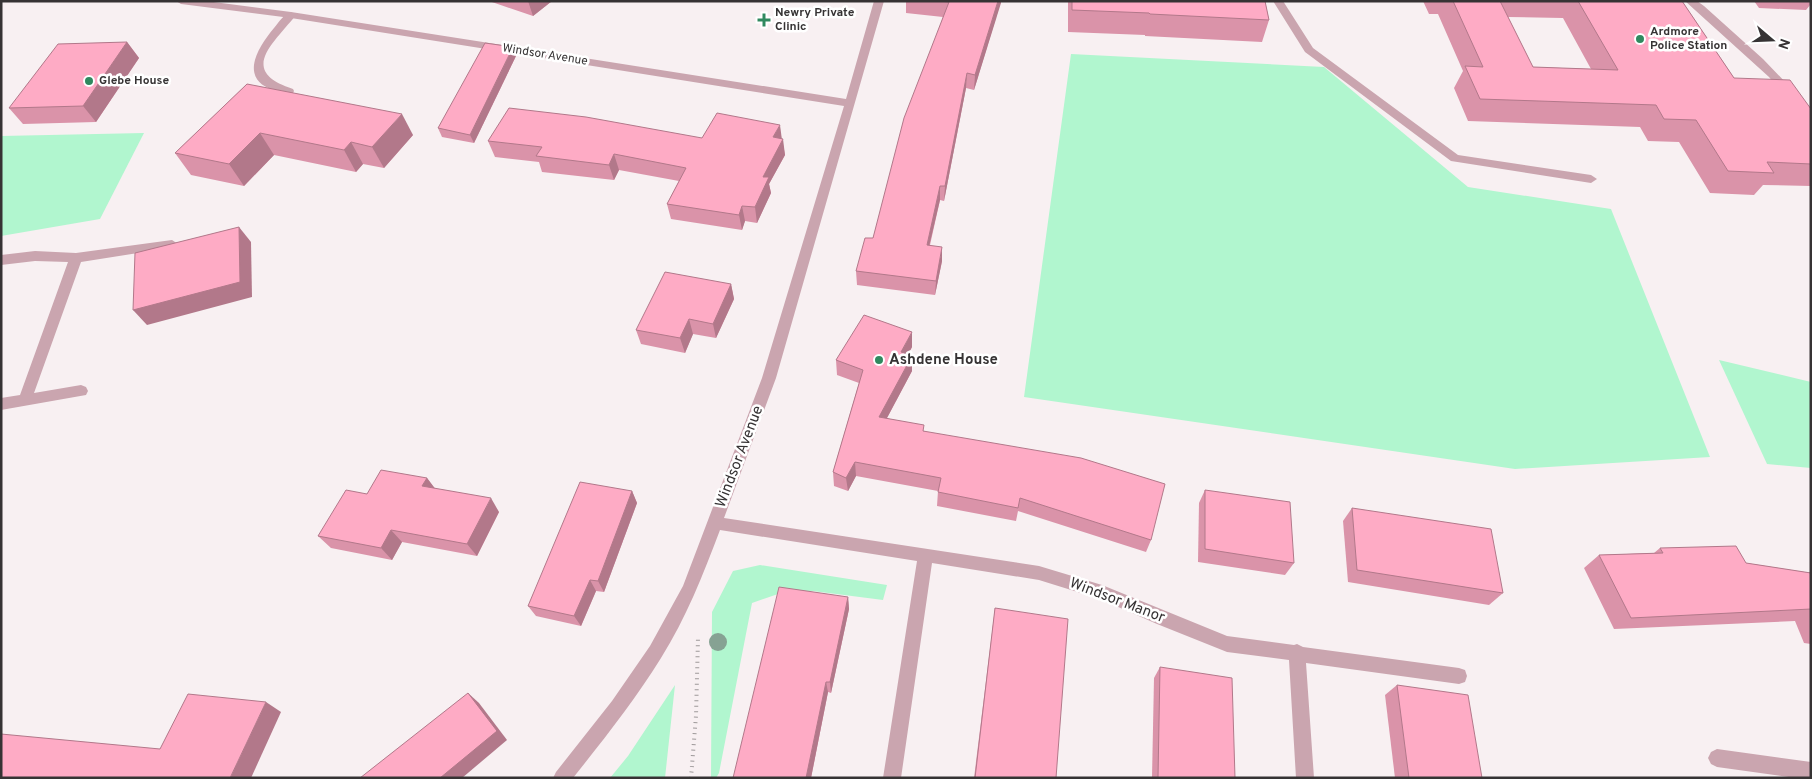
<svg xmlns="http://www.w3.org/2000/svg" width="1812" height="779" viewBox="0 0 1812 779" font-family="Overpass,sans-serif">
	<rect width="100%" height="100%" fill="#f8f0f2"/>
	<g fill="#b1f6cf">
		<polygon points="1071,54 1324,67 1468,187 1611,209 1710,457 1515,469 1024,397"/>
		<polygon points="144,133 100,219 1,236 1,136"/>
		<polygon points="1719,360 1811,382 1811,468 1767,464"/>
		<polygon points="760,565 887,585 883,600 813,591 778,594 752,603 719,773 716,778 711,778 712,612 733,571"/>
		<polygon points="675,685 665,778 610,778 628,756"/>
	</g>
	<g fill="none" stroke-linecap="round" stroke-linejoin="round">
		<polyline stroke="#9d9899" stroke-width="4" stroke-dasharray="1 4.5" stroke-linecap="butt" points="691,778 696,716 698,638"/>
		<g fill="#caa5af" fill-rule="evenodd">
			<polygon points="1273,1 1283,1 1313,48 1458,155 1591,175 1597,179 1591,183 1451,161 1305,52"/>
			<polygon points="1685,1 1697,1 1704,6 1763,59 1790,87 1811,113 1811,125 1807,124 1769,77"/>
			<path d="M 291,12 L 296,15 C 274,43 237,71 293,89 L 294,91 L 293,93 C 286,95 280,92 274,90 C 238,79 258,47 274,28 C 279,22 284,14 291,12 Z"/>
		</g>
		<g fill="#caa5af" fill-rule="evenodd">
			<path d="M 176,1 L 206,1 L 291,12 L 846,99 L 874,1 L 884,1 L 776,378 L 724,518 L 1039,566 L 1102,585 L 1227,636 L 1294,645 L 1297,644 L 1303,647 L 1459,668 L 1465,670 L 1467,676 L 1465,682 L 1459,684 L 1306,663 L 1314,778 L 1296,778 L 1289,660 L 1227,652 L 1157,624 L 1100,599 L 1039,580 L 932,563 L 901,778 L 883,778 L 917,561 L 720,530 C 703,575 686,618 661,658 C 635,700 604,739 573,778 L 553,778 L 556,772 L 612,701 L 650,646 L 683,586 L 762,378 L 844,106 L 291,18 L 181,4 Z"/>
			<polygon points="172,240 178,244 176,247 81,262 34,393 81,385 86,387 88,391 86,395 1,410 1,398 20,395 68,262 35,261 1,265 1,255 35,251 76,253"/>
			<polygon points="1717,749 1811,762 1811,778 1796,778 1717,767 1711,764 1708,758 1711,752"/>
		</g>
	</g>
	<circle fill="#86a293" cx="718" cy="642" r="9"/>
	<g fill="#da93a9" fill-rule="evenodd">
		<polygon points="489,1 552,1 533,16"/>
		<polygon points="906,1 1001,1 974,90 966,88 944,201 940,200 930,245 942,261 935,295 857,285 856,271 873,238 943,17 906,13"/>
		<polygon points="1068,1 1265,1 1269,20 1262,42 1145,36 1145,35 1068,32"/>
		<path d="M 1423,1 L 1682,1 L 1734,78 L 1811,109 L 1811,186 L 1763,185 L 1754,195 L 1710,193 L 1679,142 L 1648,141 L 1640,127 L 1468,121 L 1454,88 L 1463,71 L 1438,14 L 1429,14 ZM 1508,17 L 1563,18 L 1591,69 L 1533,67 Z"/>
		<polygon points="1754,1 1811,1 1811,4 1806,10 1759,8"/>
		<polygon points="127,42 139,58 96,122 23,124 9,108"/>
		<polygon points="516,56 474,143 442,137 438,128"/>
		<polygon points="247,84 413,135 384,168 363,164 356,172 274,155 244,186 191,175 175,153"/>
		<polygon points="702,138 782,139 785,155 769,184 771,193 757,223 745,221 742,230 671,219 667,204 679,181 619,170 614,180 542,172 539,162 495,157 488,141"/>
		<polygon points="731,284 734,299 716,338 693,334 685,353 641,344 636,330"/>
		<polygon points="912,347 908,355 912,371 887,418 924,431 1151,540 1146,552 1018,511 1016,521 937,506 938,491 856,476 848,491 834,486 833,472 859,383 837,375 836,360"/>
		<polygon points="427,478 434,488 499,512 477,556 402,542 392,560 331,548 318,536 367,494"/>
		<polygon points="1205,490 1294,563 1285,575 1198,562 1199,503"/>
		<polygon points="632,491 637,503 604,592 596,591 581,626 536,616 528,606"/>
		<polygon points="1352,508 1503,593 1489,605 1348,582 1343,521"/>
		<polygon points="1660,548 1746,563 1811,573 1811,644 1804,643 1795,621 1614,629 1584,568 1599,555 1654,553"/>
		<polygon points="848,597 849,609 831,693 828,692 811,778 733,778"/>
		<polygon points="995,608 1056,778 974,778"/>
		<polygon points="1160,667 1235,778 1152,778 1154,678"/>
		<polygon points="1397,685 1482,778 1395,778 1385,695"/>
	</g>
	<g fill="#b2788a">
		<polygon points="528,1 552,1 533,16"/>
		<polygon points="998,1 1001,1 1001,3 974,90 975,75"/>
		<polygon points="127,42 139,58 96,122 83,106"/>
		<polygon points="513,47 516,56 474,143 470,135"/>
		<polygon points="967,73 966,88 944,201 945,186"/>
		<polygon points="402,114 413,135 384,168 372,147"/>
		<polygon points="780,125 782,140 773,137"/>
		<polygon points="260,133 274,155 244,186 229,164"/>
		<polygon points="783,139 785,155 769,184 771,193 757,223 755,207 763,177"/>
		<polygon points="351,142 363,164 356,172 344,150"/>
		<polygon points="614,154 619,170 614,180 609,165"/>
		<polygon points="940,186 940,200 926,259 927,245"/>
		<polygon points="742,206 745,221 742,230 739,215"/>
		<polygon points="239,227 251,242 252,297 147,325 133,310"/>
		<polygon points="942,247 942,261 935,295 936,281"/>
		<polygon points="731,284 734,299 716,338 713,324"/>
		<polygon points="689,319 693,334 685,353 680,338"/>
		<polygon points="912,332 912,347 901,367 901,352"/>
		<polygon points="912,356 912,371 880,431 879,417"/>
		<polygon points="855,462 856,476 848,491 846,478"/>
		<polygon points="427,478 437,491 422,486"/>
		<polygon points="632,491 637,503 604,592 598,581"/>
		<polygon points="491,498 499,512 477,556 467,544"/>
		<polygon points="391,530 402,542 392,560 381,548"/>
		<polygon points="590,580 596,591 581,626 574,616"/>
		<polygon points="848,597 849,609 831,693 830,682"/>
		<polygon points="826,682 828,692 811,778 806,778"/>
		<polygon points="468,693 479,703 507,740 462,778 440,778"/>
		<polygon points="266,702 281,712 251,778 230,778"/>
	</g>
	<g fill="#feabc5" stroke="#b2788a">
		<polygon points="938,1 998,1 975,75 967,73 945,186 940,186 927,245 942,247 936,281 856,271 865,238 873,238 904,118 949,2"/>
		<polygon points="1072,1 1265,1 1269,20 1150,14 1149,13 1072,10"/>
		<polygon points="1453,1 1500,1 1533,67 1618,70 1578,1 1682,1 1734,78 1790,80 1811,109 1811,164 1767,162 1774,173 1728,171 1696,120 1664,119 1656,105 1480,99 1465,66 1483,67"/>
		<polygon points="127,42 83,106 9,108 58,44"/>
		<polygon points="485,43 513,47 470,135 438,128"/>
		<polygon points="247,84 402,114 372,147 351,142 344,150 260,133 229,164 175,153"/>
		<polygon points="509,108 586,117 702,138 717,113 780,125 773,137 783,139 763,177 769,177 755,207 742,206 739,215 667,204 686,168 614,154 609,165 536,156 542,147 488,141"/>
		<polygon points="239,227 240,282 133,310 135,253"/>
		<polygon points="665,272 731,284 713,324 689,319 680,338 636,330"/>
		<polygon points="864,315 912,332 901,352 912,356 879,417 924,425 923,431 1081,458 1165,484 1151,540 1020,498 1018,508 938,492 941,478 855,462 846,478 833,472 863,370 836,360"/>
		<polygon points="381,470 427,478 422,486 491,498 467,544 391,530 381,548 318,536 346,490 367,494"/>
		<polygon points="580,482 632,491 598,581 590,580 574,616 528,606"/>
		<polygon points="1205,490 1290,502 1294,563 1205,549"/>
		<polygon points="1352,508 1491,529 1503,593 1357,570"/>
		<polygon points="1736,546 1746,563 1811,573 1811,609 1631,618 1599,555 1663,553 1660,548"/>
		<polygon points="779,587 848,597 830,682 826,682 806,778 733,778"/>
		<polygon points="995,608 1068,619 1056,778 975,778"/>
		<polygon points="1160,667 1232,678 1235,778 1158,778"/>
		<polygon points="1397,685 1468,695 1482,778 1409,778"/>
		<polygon points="468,693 497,731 440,778 360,778"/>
		<polygon points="188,694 266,702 230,778 1,778 1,734 160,749"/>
	</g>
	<g fill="#30895f" stroke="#fff" stroke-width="2">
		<path d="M761.5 12.5h5v5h5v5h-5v5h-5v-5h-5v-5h5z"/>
		<circle cx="1640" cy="39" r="5"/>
		<circle cx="89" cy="81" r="5"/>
		<circle cx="879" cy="360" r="5"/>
	</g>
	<g text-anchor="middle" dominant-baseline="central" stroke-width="5" stroke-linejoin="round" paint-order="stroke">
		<g font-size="12" font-weight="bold" fill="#363334" stroke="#fff" text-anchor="start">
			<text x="775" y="13">Newry Private<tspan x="775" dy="14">Clinic</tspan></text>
			<text x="1650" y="32">Ardmore<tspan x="1650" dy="14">Police Station</tspan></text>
			<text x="99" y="81">Glebe House</text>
		</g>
		<g font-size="12" fill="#363334" stroke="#fff">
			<text transform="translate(545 55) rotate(9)">Windsor Avenue</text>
		</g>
		<g font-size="15" font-weight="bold" fill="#363334" stroke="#fff" text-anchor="start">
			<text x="889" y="360">Ashdene House</text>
		</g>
		<g font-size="15" fill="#363334" stroke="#fff">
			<text transform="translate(740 457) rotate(-69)">Windsor Avenue</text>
			<text transform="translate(1117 601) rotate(21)">Windsor Manor</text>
		</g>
	</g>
	<rect width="1812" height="779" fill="none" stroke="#363334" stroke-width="5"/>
	<g transform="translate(1772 40) rotate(109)" stroke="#ffffff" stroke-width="4" paint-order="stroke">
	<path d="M0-4L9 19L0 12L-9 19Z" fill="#363334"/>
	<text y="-8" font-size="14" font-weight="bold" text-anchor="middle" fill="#363334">N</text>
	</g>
</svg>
